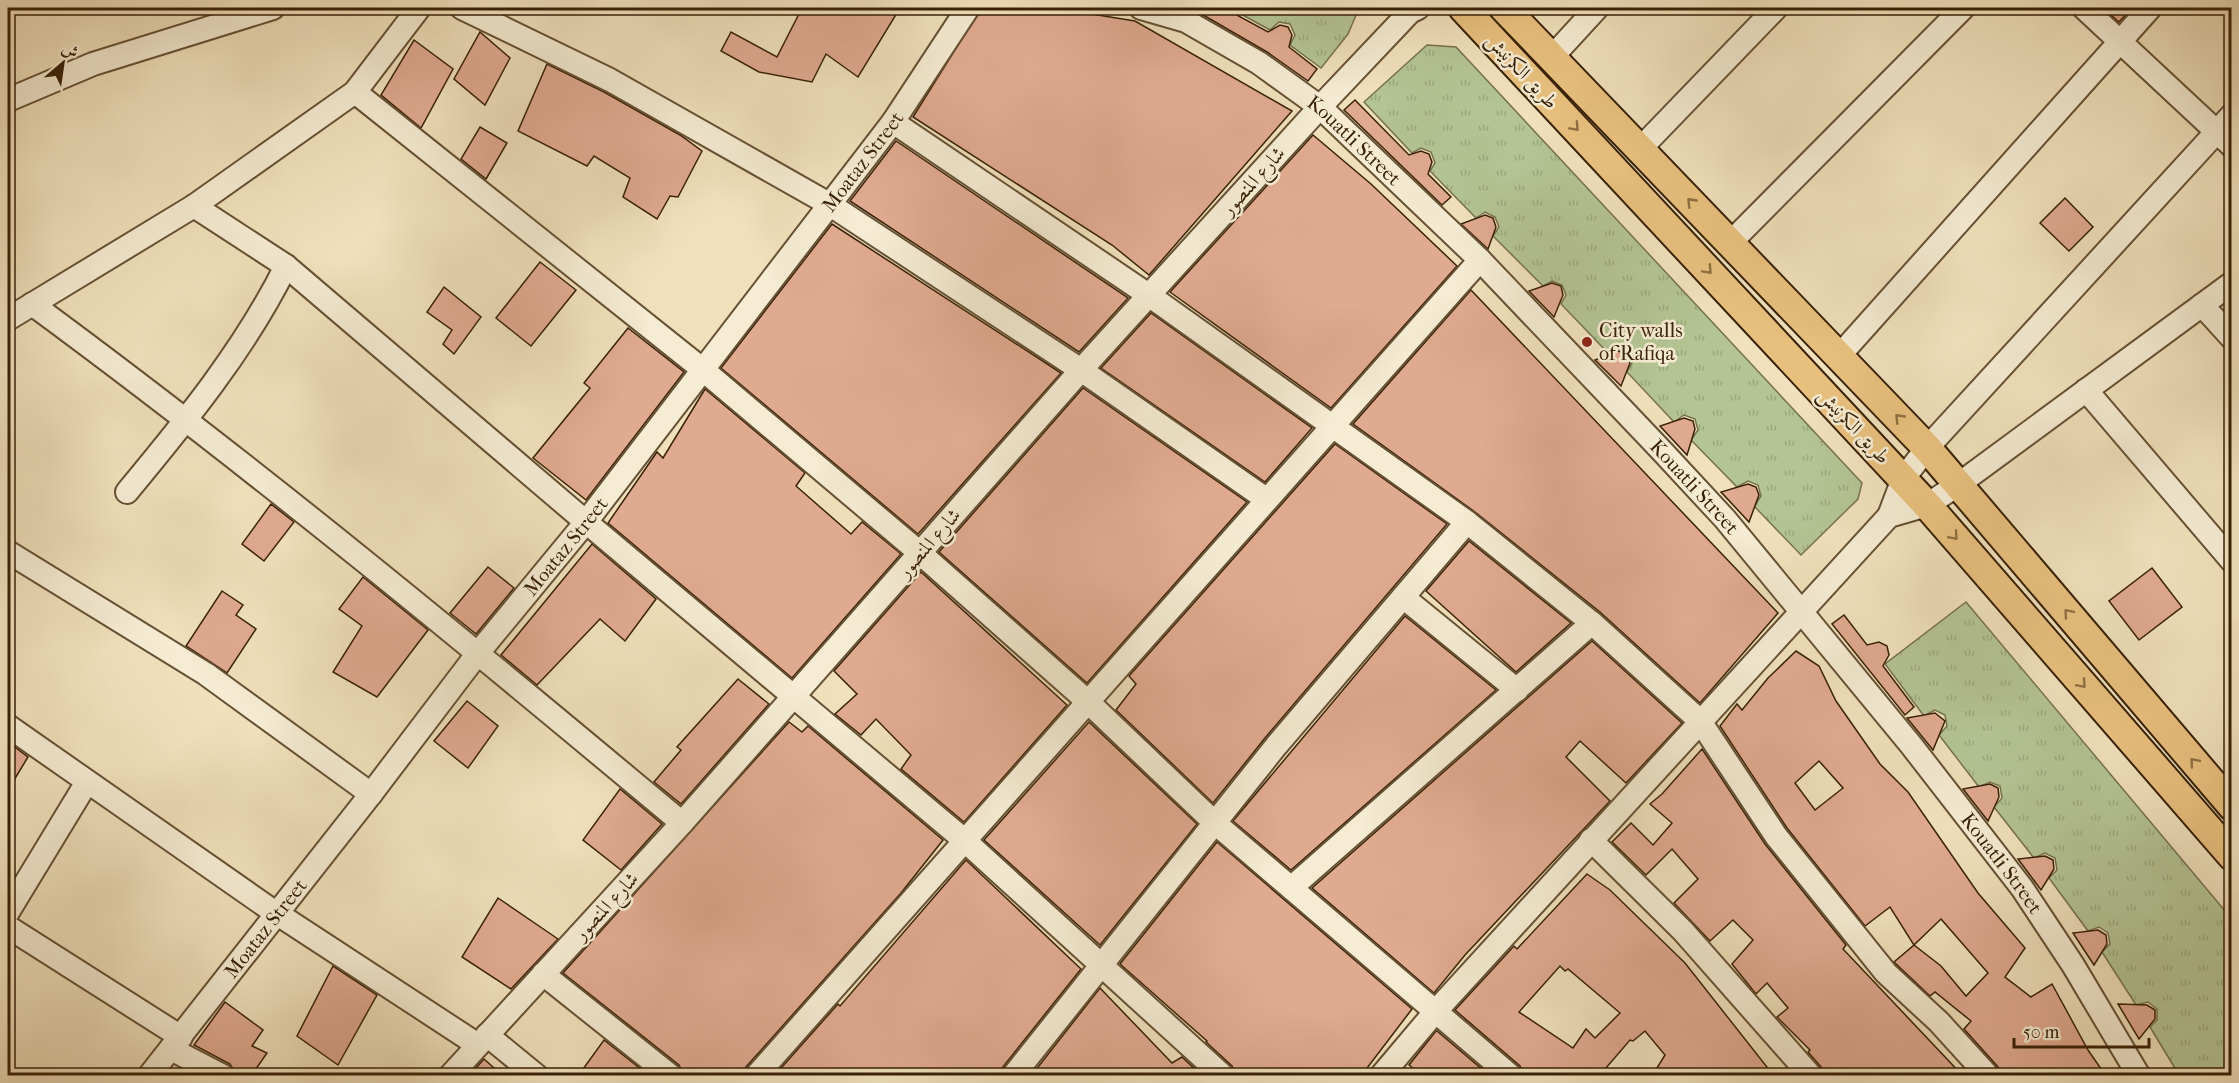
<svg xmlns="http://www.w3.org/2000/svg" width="2239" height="1083" viewBox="0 0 2239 1083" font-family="'IM FELL French Canon',Amiri,serif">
	<defs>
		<pattern id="park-tufts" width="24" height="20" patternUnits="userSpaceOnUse" patternTransform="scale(1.5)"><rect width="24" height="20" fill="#b4c494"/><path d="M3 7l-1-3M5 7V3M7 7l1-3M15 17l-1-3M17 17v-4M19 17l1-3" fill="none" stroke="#9ca87e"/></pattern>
	</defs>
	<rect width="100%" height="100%" fill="#f0e1bc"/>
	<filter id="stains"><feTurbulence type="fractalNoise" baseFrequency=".00333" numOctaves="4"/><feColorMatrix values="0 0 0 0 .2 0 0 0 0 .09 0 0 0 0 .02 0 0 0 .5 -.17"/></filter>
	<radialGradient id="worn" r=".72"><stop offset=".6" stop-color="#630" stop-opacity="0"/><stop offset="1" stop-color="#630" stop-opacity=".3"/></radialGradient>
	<g fill="url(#park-tufts)" stroke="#76724e" stroke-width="1.5">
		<polygon points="1230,8 1359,8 1348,34 1321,68 1290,45 1295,35 1290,24 1279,22 1270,30"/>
		<polygon points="1427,45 1456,47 1862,483 1858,499 1801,555 1754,506 1761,496 1758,485 1748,481 1737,487 1691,440 1698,430 1695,419 1684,415 1674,422 1627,372 1632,363 1629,353 1618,349 1609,354 1561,304 1566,295 1562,285 1552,281 1543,286 1493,236 1499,227 1495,217 1485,212 1476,218 1430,171 1435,163 1431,152 1421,148 1412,153 1364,102"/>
		<polygon points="1966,602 2231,918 2231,1075 2179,1075 2150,1027 2157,1020 2157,1009 2148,1002 2136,1005 2102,952 2110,944 2108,933 2099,927 2088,931 2049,878 2057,870 2055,858 2045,853 2034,858 1994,807 2002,798 2000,786 1990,782 1979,787 1939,735 1947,726 1945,715 1935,710 1924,716 1885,664"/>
	</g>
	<g fill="#e0aa90" stroke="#382107" stroke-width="1.5" fill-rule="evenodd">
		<polygon points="802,8 900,8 858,77 826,54 812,82 759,72 721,51 731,32 777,57"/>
		<polygon points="981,8 1054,8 1135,21 1292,111 1149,275 1112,245 913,117"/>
		<polygon points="1191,8 1224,8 1268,32 1280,25 1288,27 1292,35 1289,47 1317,69 1308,81 1267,52"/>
		<polygon points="2103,8 2132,8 2119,22"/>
		<polygon points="480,32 510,58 485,105 454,79"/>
		<polygon points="414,40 453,69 421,128 381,95"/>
		<polygon points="547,64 604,92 680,135 702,151 678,197 670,196 657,219 623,197 630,178 594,156 587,166 518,131"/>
		<polygon points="1355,100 1409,155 1421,151 1429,154 1432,162 1428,174 1451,197 1442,205 1344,110"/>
		<polygon points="480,127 507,143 486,179 461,159"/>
		<polygon points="1313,135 1371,184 1457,266 1331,408 1170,292"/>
		<polygon points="896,141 902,145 1128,298 1079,352 850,201"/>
		<polygon points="2065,198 2093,227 2069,251 2040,223"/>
		<polygon points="1485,215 1493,218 1496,227 1488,249 1461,224"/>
		<polygon points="832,224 1061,373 918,534 721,368"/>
		<polygon points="540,262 576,290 531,346 496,318"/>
		<polygon points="1552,283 1561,286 1563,295 1554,317 1529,291"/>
		<polygon points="444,287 481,317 454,354 443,344 452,330 427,312"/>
		<polygon points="1471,290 1778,613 1700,703 1600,612 1475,512 1353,424"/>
		<polygon points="1151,313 1312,428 1265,482 1101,368"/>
		<polygon points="628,328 684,372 586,500 533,458 590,388 584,383"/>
		<polygon points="1618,351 1627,354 1630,363 1621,386 1595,360"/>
		<polygon points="1083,388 1247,502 1087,683 939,552"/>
		<polygon points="705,389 805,473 796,486 851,534 862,522 901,554 792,678 608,523 657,452 663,458"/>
		<polygon points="1684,418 1693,421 1695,429 1687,455 1660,426"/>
		<polygon points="1335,444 1447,524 1265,738 1213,803 1116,710 1136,684 1129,676"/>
		<polygon points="1748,484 1756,487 1759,495 1749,522 1721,492"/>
		<polygon points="271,504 294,522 264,561 242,544"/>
		<polygon points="1469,541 1571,623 1516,672 1426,591"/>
		<polygon points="592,544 656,599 625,641 600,619 537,685 501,655"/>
		<polygon points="488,567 514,588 476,634 450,613"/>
		<polygon points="2152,568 2182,607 2139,640 2109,601"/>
		<polygon points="921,572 1067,705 964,822 901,769 911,755 876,719 861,735 835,714 857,694 834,671"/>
		<polygon points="363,577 428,630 377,697 333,672 362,626 339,609"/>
		<polygon points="222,591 243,605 236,615 256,629 227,673 186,646"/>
		<polygon points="1844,615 1867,645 1879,642 1887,646 1889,655 1883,666 1914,707 1905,715 1832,624"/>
		<polygon points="1405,616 1496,690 1291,870 1233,821"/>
		<polygon points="1592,641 1682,723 1626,783 1580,741 1566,757 1610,801 1465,955 1434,993 1312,888"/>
		<path d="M 1796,651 L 1819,666 L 1836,701 L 1880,764 L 1908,792 L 1978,893 L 2025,948 L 2005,977 L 2031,997 L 2052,984 L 2088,1050 L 2106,1076 L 2001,1076 L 1998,1067 L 1964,1029 L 1971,1021 L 1935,992 L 1930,996 L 1894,962 L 1914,945 L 1890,907 L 1865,926 L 1787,828 L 1720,726 L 1737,704 L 1742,710 L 1768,678 ZM 1819,761 L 1843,788 L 1815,810 L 1795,783 ZM 1941,919 L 1988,973 L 1966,996 L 1941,966 L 1914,945 Z"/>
		<polygon points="738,679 769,704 681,804 654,782 681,750 677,747"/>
		<polygon points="467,701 498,726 468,768 434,741"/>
		<polygon points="1935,713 1945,721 1933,750 1907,718"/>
		<polygon points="789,722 802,732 808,726 943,840 901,893 746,1067 743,1076 684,1076 679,1065 563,973"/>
		<polygon points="1089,722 1197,824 1100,945 984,840"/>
		<polygon points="8,742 28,757 8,790"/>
		<polygon points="1702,749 1765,844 1846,945 1843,949 1963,1076 1824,1076 1821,1067 1808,1052 1810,1050 1777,1017 1788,1008 1767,983 1756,994 1732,964 1753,940 1733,920 1710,941 1674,903 1698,879 1672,849 1646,875 1612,842 1631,823 1653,845 1672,823 1650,804 1662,794"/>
		<polygon points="1990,784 1998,788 1999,797 1988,821 1963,789"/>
		<polygon points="620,789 662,824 621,870 583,840"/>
		<polygon points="1217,842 1412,1009 1361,1076 1236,1076 1232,1066 1206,1042 1207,1041 1120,964"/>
		<polygon points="2045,856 2053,860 2054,869 2041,890 2018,859"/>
		<polygon points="966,860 1081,969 1002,1068 1000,1076 774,1076 838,1004 840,1006"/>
		<path d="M 1587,874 L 1610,890 L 1685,963 L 1774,1076 L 1652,1076 L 1665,1055 L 1645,1031 L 1633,1041 L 1630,1040 L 1599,1076 L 1524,1076 L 1520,1066 L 1455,1010 L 1514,946 L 1517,949 ZM 1560,966 L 1565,971 L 1568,969 L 1620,1013 L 1595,1038 L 1586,1029 L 1573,1048 L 1519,1012 Z"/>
		<polygon points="498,898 558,939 511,989 462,957"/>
		<polygon points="2098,930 2106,935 2107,944 2094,965 2073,933"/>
		<polygon points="333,966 377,995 338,1065 297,1036"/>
		<polygon points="1100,988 1172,1063 1182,1057 1202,1076 1031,1076"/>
		<polygon points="225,1002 263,1030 252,1046 267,1053 251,1076 237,1076 230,1064 194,1045"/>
		<polygon points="2118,1004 2147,1005 2155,1010 2155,1019 2139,1039"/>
		<polygon points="1436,1031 1437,1031 1490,1076 1423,1076 1409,1065"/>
		<polygon points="604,1040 642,1070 638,1076 578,1076"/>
		<polygon points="484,1059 503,1076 469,1076"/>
	</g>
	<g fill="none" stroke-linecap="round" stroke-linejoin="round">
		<g stroke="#665134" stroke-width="26">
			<g id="minor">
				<polyline points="462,8 610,80 829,204 1081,370 1266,499"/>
				<path id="s1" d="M 1141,8 L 1186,21 L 1259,63 L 1320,107 L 1480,260 L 1661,450 L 1725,519 L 1911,745 L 2022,888 L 2073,965 L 2139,1076"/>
				<polyline points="2084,8 2232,146"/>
				<polyline points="1552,57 1597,8"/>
				<polyline points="355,92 702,369 920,553 1086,700 1215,823 1511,1076"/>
				<polyline points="8,100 93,64 273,8"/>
				<polyline points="893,122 1150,296 1467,522 1592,623 1700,721 1776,836 1886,973 1939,1022 1988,1076"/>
				<polyline points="1640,149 1776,8"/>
				<polyline points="194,206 286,266 586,522 963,839 1223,1076"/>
				<polyline points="1730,243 1963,8"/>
				<path d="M 32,304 C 255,468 469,645 682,823"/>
				<polyline points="2202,305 2232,338"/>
				<polyline points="8,319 194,206 355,92 419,8"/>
				<polyline points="1839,356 2150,8"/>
				<polyline points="2086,390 2232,561"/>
				<path d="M 127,492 C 185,422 245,349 286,266"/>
				<polyline points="1889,516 1903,479 1927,448 2232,115"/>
				<polyline points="8,552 206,674 371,794"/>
				<polyline points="1403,597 1517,690"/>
				<polyline points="8,726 270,909 478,1045"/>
				<polyline points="1591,840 1683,931 1811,1076"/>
				<polyline points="1291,888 1592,623"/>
				<polyline points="8,912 87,782"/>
				<polyline points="8,927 181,1037"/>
				<polyline points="543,974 671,1076"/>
				<polyline points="487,1035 537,1076"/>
				<polyline points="171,1049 223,1076"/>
				<path id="s2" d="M 149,1076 L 371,794 L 478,653 L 586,522 L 893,122 L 968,8"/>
				<polyline points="450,1076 682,823 1081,370 1320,107 1410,12 1418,8"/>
				<polyline points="756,1076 1480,260"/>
				<polyline points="1013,1076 1276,746 1467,522"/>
				<polyline points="1381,1076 1435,1012 1889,516 1927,505 1959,484 2232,283"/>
			</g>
		</g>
		<g stroke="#382107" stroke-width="32">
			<g id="major">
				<polyline points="1463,8 1927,505 2232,856"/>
				<polyline points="1504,8 1927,448 2232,806"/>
			</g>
		</g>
		<use href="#minor" stroke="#f5ecd3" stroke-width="22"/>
		<use href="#major" stroke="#e8c07e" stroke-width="28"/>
	</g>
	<defs><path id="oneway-chevron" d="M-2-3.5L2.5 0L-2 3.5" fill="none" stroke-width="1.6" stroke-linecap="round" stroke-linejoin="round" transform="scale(1.5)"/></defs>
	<g stroke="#907042">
		<use href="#oneway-chevron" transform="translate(1575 127) rotate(47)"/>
		<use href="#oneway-chevron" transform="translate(1691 202) rotate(-134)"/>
		<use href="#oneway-chevron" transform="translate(1708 270) rotate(47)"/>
		<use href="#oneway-chevron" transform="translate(1899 418) rotate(-134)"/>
		<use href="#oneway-chevron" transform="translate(1954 536) rotate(49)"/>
		<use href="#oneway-chevron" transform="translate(2068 613) rotate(-130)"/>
		<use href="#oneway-chevron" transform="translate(2082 684) rotate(49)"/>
		<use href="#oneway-chevron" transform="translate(2194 762) rotate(-130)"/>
	</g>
	<circle fill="#8f2418" stroke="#f5ecd3" stroke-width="2" cx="1587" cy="342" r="6"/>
	<g text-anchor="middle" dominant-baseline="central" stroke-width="5" stroke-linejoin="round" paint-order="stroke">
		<g font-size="20" fill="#382107" stroke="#f5ecd3">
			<text transform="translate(1522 71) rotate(47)">طريق الكرنيش</text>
			<text stroke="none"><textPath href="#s1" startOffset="254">Kouatli Street</textPath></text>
			<text stroke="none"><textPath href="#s2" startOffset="1160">Moataz Street</textPath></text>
			<text transform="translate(1253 181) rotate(-48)">شارع المنصور</text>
			<text transform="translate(1854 426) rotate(47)">طريق الكرنيش</text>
			<text stroke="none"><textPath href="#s1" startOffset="740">Kouatli Street</textPath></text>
			<text transform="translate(929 543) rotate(-49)">شارع المنصور</text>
			<text stroke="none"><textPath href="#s2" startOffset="674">Moataz Street</textPath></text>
			<text stroke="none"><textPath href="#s1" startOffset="1226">Kouatli Street</textPath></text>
			<text transform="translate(606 906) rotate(-47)">شارع المنصور</text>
			<text stroke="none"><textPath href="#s2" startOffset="188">Moataz Street</textPath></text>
		</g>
		<g font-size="20" fill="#382107" stroke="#f5ecd3" text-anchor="start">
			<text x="1599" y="330">City walls<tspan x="1599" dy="23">of Rafiqa</tspan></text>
		</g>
	</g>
	<rect width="2239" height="1083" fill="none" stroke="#f0e1bc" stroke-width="30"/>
	<rect x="9" y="9" width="2221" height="1065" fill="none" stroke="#382107" stroke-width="3"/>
	<rect x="15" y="15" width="2209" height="1053" fill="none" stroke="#382107" stroke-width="1.5"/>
	<g transform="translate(63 63) rotate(29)" stroke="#f5ecd3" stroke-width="4.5" paint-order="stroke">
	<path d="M0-4.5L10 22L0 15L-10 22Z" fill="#382107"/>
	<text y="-9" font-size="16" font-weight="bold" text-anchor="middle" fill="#382107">ش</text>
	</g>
	<path d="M2014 1038v9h135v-9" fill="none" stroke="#382107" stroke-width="3"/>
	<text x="2023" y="1038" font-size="18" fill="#382107" stroke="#f5ecd3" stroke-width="4.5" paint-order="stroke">50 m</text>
	<rect width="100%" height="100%" filter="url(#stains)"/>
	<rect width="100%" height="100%" fill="url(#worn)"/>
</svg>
